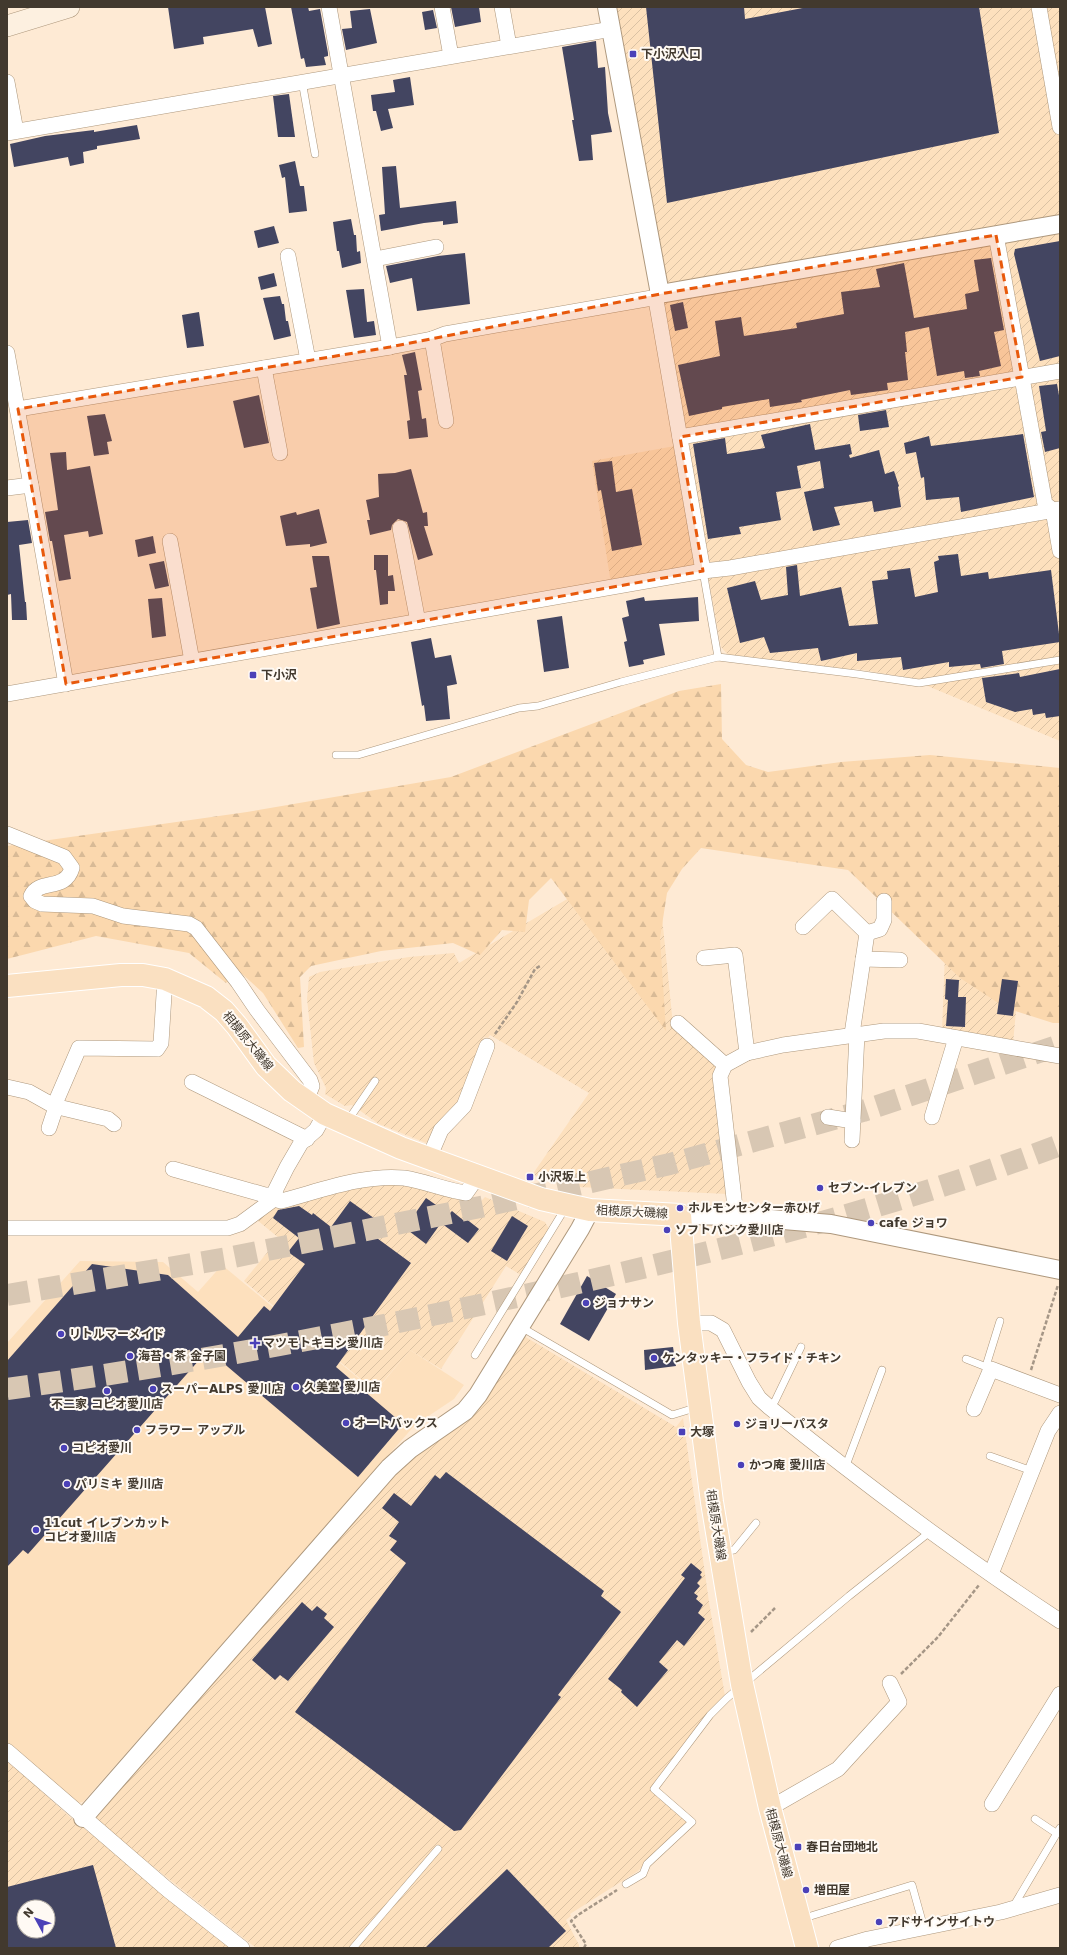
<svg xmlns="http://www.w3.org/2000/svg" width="1067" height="1955" viewBox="0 0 1067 1955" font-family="'DejaVu Sans','Noto Sans JP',sans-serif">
	<defs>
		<pattern id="industrial-furrows" width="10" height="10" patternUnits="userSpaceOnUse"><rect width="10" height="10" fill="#fde0bd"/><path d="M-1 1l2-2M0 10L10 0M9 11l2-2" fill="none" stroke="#dac1a3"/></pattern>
		<pattern id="forest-firs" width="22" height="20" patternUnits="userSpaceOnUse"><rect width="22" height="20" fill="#fbd8ae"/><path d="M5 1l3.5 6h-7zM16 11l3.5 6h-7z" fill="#d8ba96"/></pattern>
	</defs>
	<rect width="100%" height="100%" fill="#feead4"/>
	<polygon fill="#fde0bd" points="80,1261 163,1262 198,1292 222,1265 375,1392 410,1350 464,1385 454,1399 415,1425 83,1802 76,1803 7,1742 7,1343"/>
	<g fill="url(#industrial-furrows)" fill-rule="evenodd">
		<polygon points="614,7 1060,7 1060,741 930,687 918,679 856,669 852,670 728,655 721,647 706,565 611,584 592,461 686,444"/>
		<polygon points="658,877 673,1025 719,1070 727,1194 578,1187 532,1175 589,1093 490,1035 488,1038 484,1037 460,1102 426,1143 379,1124 352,1105 345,1106 325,1094 326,1088 314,1063 307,999 309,977 320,972 409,957 454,953 459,963 579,892"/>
		<polygon points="945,953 1019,980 1013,1043 942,1031"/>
		<polygon points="384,1182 435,1190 469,1204 479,1203 485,1197 545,1222 549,1229 521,1275 506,1266 441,1369 410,1350 375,1391 244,1281 279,1238 257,1220 267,1210 356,1186"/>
		<polygon points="524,1336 676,1427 683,1418 709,1602 725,1696 651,1789 688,1822 638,1871 570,1914 571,1916 566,1920 579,1945 579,1948 256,1948 97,1822 97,1814 386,1485 416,1454"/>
		<path d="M 7,1760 L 70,1817 L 173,1901 L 234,1948 L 7,1948 ZM 24,1907 L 48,1907 L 48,1931 L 24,1931 Z"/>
	</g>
	<polygon fill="url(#forest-firs)" points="721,684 722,739 746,765 768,772 841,762 930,755 1060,768 1060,1023 1053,1023 1006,1008 960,978 848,870 701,848 682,869 667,893 660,938 666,1031 551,878 529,900 525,932 502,930 480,955 453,943 381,951 311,966 300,977 304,1047 298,1048 263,993 240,972 226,983 189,953 96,936 7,959 7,846 247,812 451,777 679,691"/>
	<g fill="#434561" fill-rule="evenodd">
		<polygon points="168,7 265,7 272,44 258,47 253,29 203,37 204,44 174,49"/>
		<polygon points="291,7 308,7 309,11 320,9 328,53 328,56 324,57 326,65 306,67 304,58 301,59"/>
		<polygon points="451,7 479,7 481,22 455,27"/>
		<polygon points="646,7 744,7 745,19 808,7 979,7 999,133 667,203"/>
		<polygon points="370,9 377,43 346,50 342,29 352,28 350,11"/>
		<polygon points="433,10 437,28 425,30 422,12"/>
		<polygon points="596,41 598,68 605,67 608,113 612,132 591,135 593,160 579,161 572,120 574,120 562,47"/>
		<polygon points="410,77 414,105 388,109 393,128 381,131 376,111 373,111 371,95 395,92 393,80"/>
		<polygon points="289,94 295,137 278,137 273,96"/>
		<polygon points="137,125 140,139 97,146 97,149 83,152 84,163 70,166 68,157 14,167 10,144 45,136 94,130 94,132"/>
		<polygon points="295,161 300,186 304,186 307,211 289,213 285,177 282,178 279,165"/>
		<polygon points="396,166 400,208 456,201 458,223 443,225 443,221 424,223 381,231 379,215 385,214 382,167"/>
		<polygon points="351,219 354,235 356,235 357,252 360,251 361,263 342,268 339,251 337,251 333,222"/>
		<polygon points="274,226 279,243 258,248 254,231"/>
		<polygon points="1060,241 1060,356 1040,361 1014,254 1015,249"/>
		<polygon points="465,253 470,304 417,311 412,278 390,283 386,266 438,256"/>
		<polygon points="991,258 1004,330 994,332 1001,366 979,371 980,376 965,378 964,371 937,376 929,327 905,332 907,352 905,352 908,380 887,383 888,390 851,395 850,390 801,400 802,402 770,407 769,399 722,407 722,409 689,416 678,365 720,356 715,321 741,317 744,336 797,328 796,323 844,314 841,292 880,287 876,269 904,263 914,318 967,309 965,294 979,291 974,260"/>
		<polygon points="274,273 277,286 261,290 258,277"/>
		<polygon points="364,289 367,322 374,321 376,335 354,338 346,290"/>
		<polygon points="280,296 282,304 284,304 286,321 288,321 291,336 274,340 263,298"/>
		<polygon points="683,302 688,328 675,331 670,305"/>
		<polygon points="199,312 204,346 187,348 182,315"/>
		<polygon points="415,352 422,390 418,391 422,419 426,418 428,437 409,439 407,421 410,420 404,375 407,375 402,355"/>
		<polygon points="1057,384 1060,401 1060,448 1045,452 1041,432 1046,431 1039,386"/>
		<polygon points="259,395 269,443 244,448 233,401"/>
		<polygon points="886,410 889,427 860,431 858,415"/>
		<polygon points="105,414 112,441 107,442 109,454 94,456 87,416"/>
		<polygon points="810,424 815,450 850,444 852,454 849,455 850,458 879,450 885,474 894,471 899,486 898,487 901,507 874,512 872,501 834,507 840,525 813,531 804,492 824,488 820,461 797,466 801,488 776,492 781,520 739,527 741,534 708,539 693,444 725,438 727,454 765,448 761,435"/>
		<polygon points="1023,434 1034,497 961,512 959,497 926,500 924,477 921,478 916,452 906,454 904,443 929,436 931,446"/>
		<polygon points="66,452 67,470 90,466 103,534 89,537 88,531 64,535 71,579 59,581 52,541 50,541 45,512 58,510 50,453"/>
		<polygon points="612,461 616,492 632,489 642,545 612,551 601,490 598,491 594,463"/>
		<polygon points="411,469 423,513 427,512 428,526 424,526 433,555 418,560 407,522 398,519 392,525 391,530 370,535 367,520 370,520 366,500 379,497 378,474 395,473"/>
		<polygon points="319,509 327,543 310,547 310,544 286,546 280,516 296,512 297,515"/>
		<polygon points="28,520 32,543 19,545 25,602 26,602 27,620 12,620 11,594 7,595 7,522"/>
		<polygon points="153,536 156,553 138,557 135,540"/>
		<polygon points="958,554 961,576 988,572 989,579 1051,570 1060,642 1002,651 1004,664 981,668 980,664 949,667 949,662 903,670 901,657 857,661 857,653 821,661 818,648 770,653 764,637 740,643 727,588 755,581 761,600 788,595 786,567 797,565 800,596 841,587 849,626 878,624 872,581 888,579 887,571 910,568 915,597 938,592 934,562 939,560 938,556"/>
		<polygon points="374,555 388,555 388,576 393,575 395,591 388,591 388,604 380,605 376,570 374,570"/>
		<polygon points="312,556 329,556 340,624 317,629 310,588 317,587"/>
		<polygon points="164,561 169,586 155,589 149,564"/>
		<polygon points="644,597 645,601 698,597 699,621 659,624 665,655 643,660 644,664 629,667 624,642 627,641 622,618 629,616 626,601"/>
		<polygon points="162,598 166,636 152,638 148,599"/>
		<polygon points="562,616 569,668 544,672 537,620"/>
		<polygon points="431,638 435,658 451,655 457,684 447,686 450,719 426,721 424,705 422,706 411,642"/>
		<polygon points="1060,669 1060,716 1046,718 1045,713 1033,715 1032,709 1015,712 986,702 982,678 1019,673 1020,677"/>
		<polygon points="946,979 959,980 958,997 966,997 965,1027 946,1026 948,1000 945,999"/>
		<polygon points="1002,979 1018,981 1013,1016 997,1014"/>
		<polygon points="426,1198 449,1214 452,1211 463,1220 465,1218 479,1229 468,1243 441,1223 426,1244 405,1228"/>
		<polygon points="350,1201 378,1221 370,1233 411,1263 336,1367 403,1424 358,1477 208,1350 28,1554 23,1550 7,1567 7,1361 92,1264 168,1275 238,1337 264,1306 270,1311 305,1264 288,1252 299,1238 273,1218 278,1210 299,1206 312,1215 313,1213 331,1227"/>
		<polygon points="512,1216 528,1226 507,1261 491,1251"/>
		<polygon points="587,1276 616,1294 589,1341 560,1324"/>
		<polygon points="673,1347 676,1366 645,1370 644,1350"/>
		<polygon points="446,1472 604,1591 601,1596 621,1612 558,1695 561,1697 461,1830 454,1831 295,1712 406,1563 390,1550 397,1541 389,1536 399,1522 382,1508 394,1493 411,1506 435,1475 440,1479"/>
		<polygon points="691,1563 702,1572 700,1575 702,1577 697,1583 700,1586 694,1593 698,1596 696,1599 703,1605 698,1613 705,1619 684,1646 677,1640 659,1662 668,1670 637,1707 624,1695 621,1692 622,1690 608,1679 685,1578 681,1575"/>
		<polygon points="302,1602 312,1611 317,1606 327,1614 324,1618 334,1627 288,1681 280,1675 275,1680 252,1660"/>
		<path d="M 93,1865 L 116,1948 L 7,1948 L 7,1887 ZM 24,1907 L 48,1907 L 48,1931 L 24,1931 Z"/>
		<polygon points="507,1869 566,1931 548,1948 425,1948"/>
	</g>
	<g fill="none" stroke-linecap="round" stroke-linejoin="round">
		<g stroke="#d8c7b3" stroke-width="22" stroke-dasharray="22 11" stroke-linecap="butt">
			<polyline points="7,1295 228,1258 485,1206 670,1164 863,1111 1060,1045"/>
			<path d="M 7,1389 C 198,1363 386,1327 574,1284 C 739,1246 901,1205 1060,1145"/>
		</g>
		<g stroke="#ae987d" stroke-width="8">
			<g id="service">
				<polyline points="302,81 315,154"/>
				<polyline points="703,571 718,657"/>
				<polyline points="336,755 358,755 519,708 538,706 621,682 718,657 857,674 919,683 1060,660"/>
				<polyline points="348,1123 351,1116 375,1081"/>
				<polyline points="521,1327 672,1415 698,1407"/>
				<polyline points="475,1355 566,1207"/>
				<polyline points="966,1359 989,1368"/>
				<polyline points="986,1366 1000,1321"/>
				<polyline points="769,1407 775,1401 801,1347"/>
				<polyline points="990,1456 1032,1471"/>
				<polyline points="845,1468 882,1370"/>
				<polyline points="721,1552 734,1550 756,1523"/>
				<polyline points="1035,1819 1056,1833"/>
				<polyline points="626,1884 643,1874 647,1864 692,1822 654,1789 710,1715 727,1698 849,1596 931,1531"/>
				<polyline points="1013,1907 1060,1828"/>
				<polyline points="801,1919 912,1885 924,1928"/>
				<polyline points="353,1948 438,1849"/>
			</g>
		</g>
		<g stroke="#ae987d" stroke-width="16">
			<g id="minor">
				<polyline points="329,7 390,347"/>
				<polyline points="442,7 451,56"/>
				<polyline points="502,7 509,46"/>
				<polyline points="1039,7 1060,127"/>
				<polyline points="7,82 16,131"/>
				<polyline points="7,133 606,30 612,31"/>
				<polyline points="996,235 1045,504 1053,510 1060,551"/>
				<polyline points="288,256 308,360"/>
				<polyline points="375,259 436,247"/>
				<polyline points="660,294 656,300 703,571"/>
				<polyline points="432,339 446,421"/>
				<polyline points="7,353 31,485 7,488"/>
				<polyline points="264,368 280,453"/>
				<polyline points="18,409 390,347 432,339 445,334 652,298 660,294"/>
				<polyline points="680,437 1060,371"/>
				<polyline points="31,485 66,684"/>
				<polyline points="400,528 418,622"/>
				<polyline points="170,541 192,661"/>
				<polyline points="7,694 703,571 730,568 1060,509"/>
				<path d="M 7,834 L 64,857 L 72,868 C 65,892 40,878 31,896 L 35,901 L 42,904 L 93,906 L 123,916 L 189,924 L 196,928 L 238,982 L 257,1010 L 310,1080 L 312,1086 L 306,1101"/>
				<polyline points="803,927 832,899 867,933 852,1034"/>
				<polyline points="867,933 880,929 884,920 884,901"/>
				<polyline points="704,958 735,955 747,1053"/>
				<polyline points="863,959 900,960"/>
				<polyline points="678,1023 725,1065"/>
				<polyline points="192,1082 307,1139"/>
				<polyline points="7,1087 29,1092 54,1106 79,1048 157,1049 161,1043 165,979"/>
				<polyline points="828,1117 853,1121"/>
				<polyline points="932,1117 956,1038"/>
				<polyline points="49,1128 55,1110 54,1106 108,1119 114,1124"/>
				<polyline points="852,1140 857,1034"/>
				<polyline points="429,1158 441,1130 464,1106 487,1046"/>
				<polyline points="173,1169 265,1195 275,1195"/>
				<polyline points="274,1199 276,1189 287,1167 301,1143 316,1130 325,1114"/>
				<polyline points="736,1216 720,1076 725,1065 747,1053 783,1045 884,1031 918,1031 1060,1056"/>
				<path d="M 7,1228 L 228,1228 L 240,1224 L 274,1199 L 281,1201 C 320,1191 363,1174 404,1178 C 425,1181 444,1190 466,1193 L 478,1176"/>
				<path d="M 689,1323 L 711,1323 L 723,1330 L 749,1382 L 759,1398 L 769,1407 C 863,1483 959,1555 1060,1621"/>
				<polyline points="974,1409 991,1369 1060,1395"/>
				<polyline points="991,1574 1048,1431 1060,1413"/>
				<polyline points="7,1751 168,1890 242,1948"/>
				<polyline points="992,1804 1060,1694"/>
				<polyline points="770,1808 838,1769 899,1702 890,1683"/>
				<polyline points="837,1948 868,1939 1001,1912 1060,1895"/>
			</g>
		</g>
		<g stroke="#ae987d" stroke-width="20">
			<g id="tertiary">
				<polyline points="607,7 660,294 1060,224"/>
				<polyline points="680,1215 736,1216 831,1224 1060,1270"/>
				<polyline points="83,1818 389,1468 410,1449 465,1411 478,1395 580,1229 590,1210"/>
			</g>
		</g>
		<g stroke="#ae987d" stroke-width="22">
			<polyline id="secondary" points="7,26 69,7"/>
		</g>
		<g stroke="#fff" stroke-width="24">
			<polyline id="primary" points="7,986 121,975 143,975 165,979 206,997 224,1011 237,1026 266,1066 292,1091 325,1114 401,1148 541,1199 590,1210 680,1215 689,1323 712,1502 742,1684 770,1808 807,1948"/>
		</g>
		<g stroke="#a59686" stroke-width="2.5" stroke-dasharray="4 2" stroke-linecap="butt">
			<polyline points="495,1034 517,1002 535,969 540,966"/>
			<polyline points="1031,1370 1058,1285"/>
			<polyline points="751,1632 775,1608"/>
			<polyline points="901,1674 938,1637 979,1585"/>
			<polyline points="584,1948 586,1944 571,1921 578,1915 617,1890"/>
		</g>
		<use href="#service" stroke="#fff" stroke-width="7"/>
		<use href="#minor" stroke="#fff" stroke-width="15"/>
		<use href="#tertiary" stroke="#fff" stroke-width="18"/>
		<use href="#secondary" stroke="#fdf0e0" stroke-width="21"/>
		<use href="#primary" stroke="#fae0c1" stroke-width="22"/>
	</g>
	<path fill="#e8590c" fill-opacity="0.2" stroke="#e8590c" stroke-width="3" stroke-dasharray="8 5" stroke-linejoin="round" d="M 996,235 L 1022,377 L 680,437 L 703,571 L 66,684 L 18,409 L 390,347 L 660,294 Z"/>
	<g fill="#4b41b8" stroke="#fffaf4" stroke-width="1.5">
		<rect x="629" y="50" width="8" height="8" rx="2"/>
		<rect x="249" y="671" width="8" height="8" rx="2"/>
		<rect x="526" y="1173" width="8" height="8" rx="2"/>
		<circle cx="820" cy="1188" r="4"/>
		<circle cx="680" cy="1208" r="4"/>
		<circle cx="871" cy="1223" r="4"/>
		<circle cx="667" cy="1230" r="4"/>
		<circle cx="586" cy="1303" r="4"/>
		<circle cx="61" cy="1334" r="4"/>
		<path d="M253 1337h4v4h4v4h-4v4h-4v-4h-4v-4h4z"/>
		<circle cx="130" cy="1356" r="4"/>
		<circle cx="654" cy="1358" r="4"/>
		<circle cx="296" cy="1387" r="4"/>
		<circle cx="153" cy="1389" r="4"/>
		<circle cx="107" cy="1391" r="4"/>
		<circle cx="346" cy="1423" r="4"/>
		<circle cx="737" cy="1424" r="4"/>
		<circle cx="137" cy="1430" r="4"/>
		<rect x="678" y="1428" width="8" height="8" rx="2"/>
		<circle cx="64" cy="1448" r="4"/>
		<circle cx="741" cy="1465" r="4"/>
		<circle cx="67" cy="1484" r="4"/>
		<circle cx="36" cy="1530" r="4"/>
		<rect x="794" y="1843" width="8" height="8" rx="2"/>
		<circle cx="806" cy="1890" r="4"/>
		<circle cx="879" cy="1922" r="4"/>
	</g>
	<g text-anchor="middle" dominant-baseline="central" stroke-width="4" stroke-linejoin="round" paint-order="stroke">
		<g font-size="12" font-weight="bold" fill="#42392e" stroke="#fffaf4" text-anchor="start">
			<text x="641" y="54">下小沢入口</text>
			<text x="261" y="675">下小沢</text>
			<text x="538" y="1177">小沢坂上</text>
			<text x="828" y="1188">セブン-イレブン</text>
			<text x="688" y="1208">ホルモンセンター赤ひげ</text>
			<text x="879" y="1223">cafe ジョワ</text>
			<text x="675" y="1230">ソフトバンク愛川店</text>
			<text x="594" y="1303">ジョナサン</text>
			<text x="69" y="1334">リトルマーメイド</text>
			<text x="263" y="1343">マツモトキヨシ愛川店</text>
			<text x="138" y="1356">海苔・茶 金子園</text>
			<text x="662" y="1358">ケンタッキー・フライド・チキン</text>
			<text x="304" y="1387">久美堂 愛川店</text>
			<text x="161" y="1389">スーパーALPS 愛川店</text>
			<text x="107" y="1404" text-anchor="middle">不二家 コピオ愛川店</text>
			<text x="354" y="1423">オートバックス</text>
			<text x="745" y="1424">ジョリーパスタ</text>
			<text x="145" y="1430">フラワー アップル</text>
			<text x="690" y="1432">大塚</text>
			<text x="72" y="1448">コピオ愛川</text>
			<text x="749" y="1465">かつ庵 愛川店</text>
			<text x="75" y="1484">パリミキ 愛川店</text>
			<text x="44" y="1523">11cut イレブンカット<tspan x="44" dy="14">コピオ愛川店</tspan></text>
			<text x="806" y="1847">春日台団地北</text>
			<text x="814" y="1890">増田屋</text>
			<text x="887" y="1922">アドサインサイトウ</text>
		</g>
		<g font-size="12" fill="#42392e" stroke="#fffaf4">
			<text transform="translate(248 1041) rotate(51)">相模原大磯線</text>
			<text transform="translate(632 1212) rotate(3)">相模原大磯線</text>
			<text transform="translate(716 1525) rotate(81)">相模原大磯線</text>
			<text transform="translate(779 1843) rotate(75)">相模原大磯線</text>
		</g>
	</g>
	<rect width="1067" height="1955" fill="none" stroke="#42392e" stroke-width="16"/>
	<g transform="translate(36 1919) rotate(310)"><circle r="19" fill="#fffaf4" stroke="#b3ada5"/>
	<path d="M0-3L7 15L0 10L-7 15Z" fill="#4b41b8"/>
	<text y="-6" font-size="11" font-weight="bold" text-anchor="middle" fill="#42392e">N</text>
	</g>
</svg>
